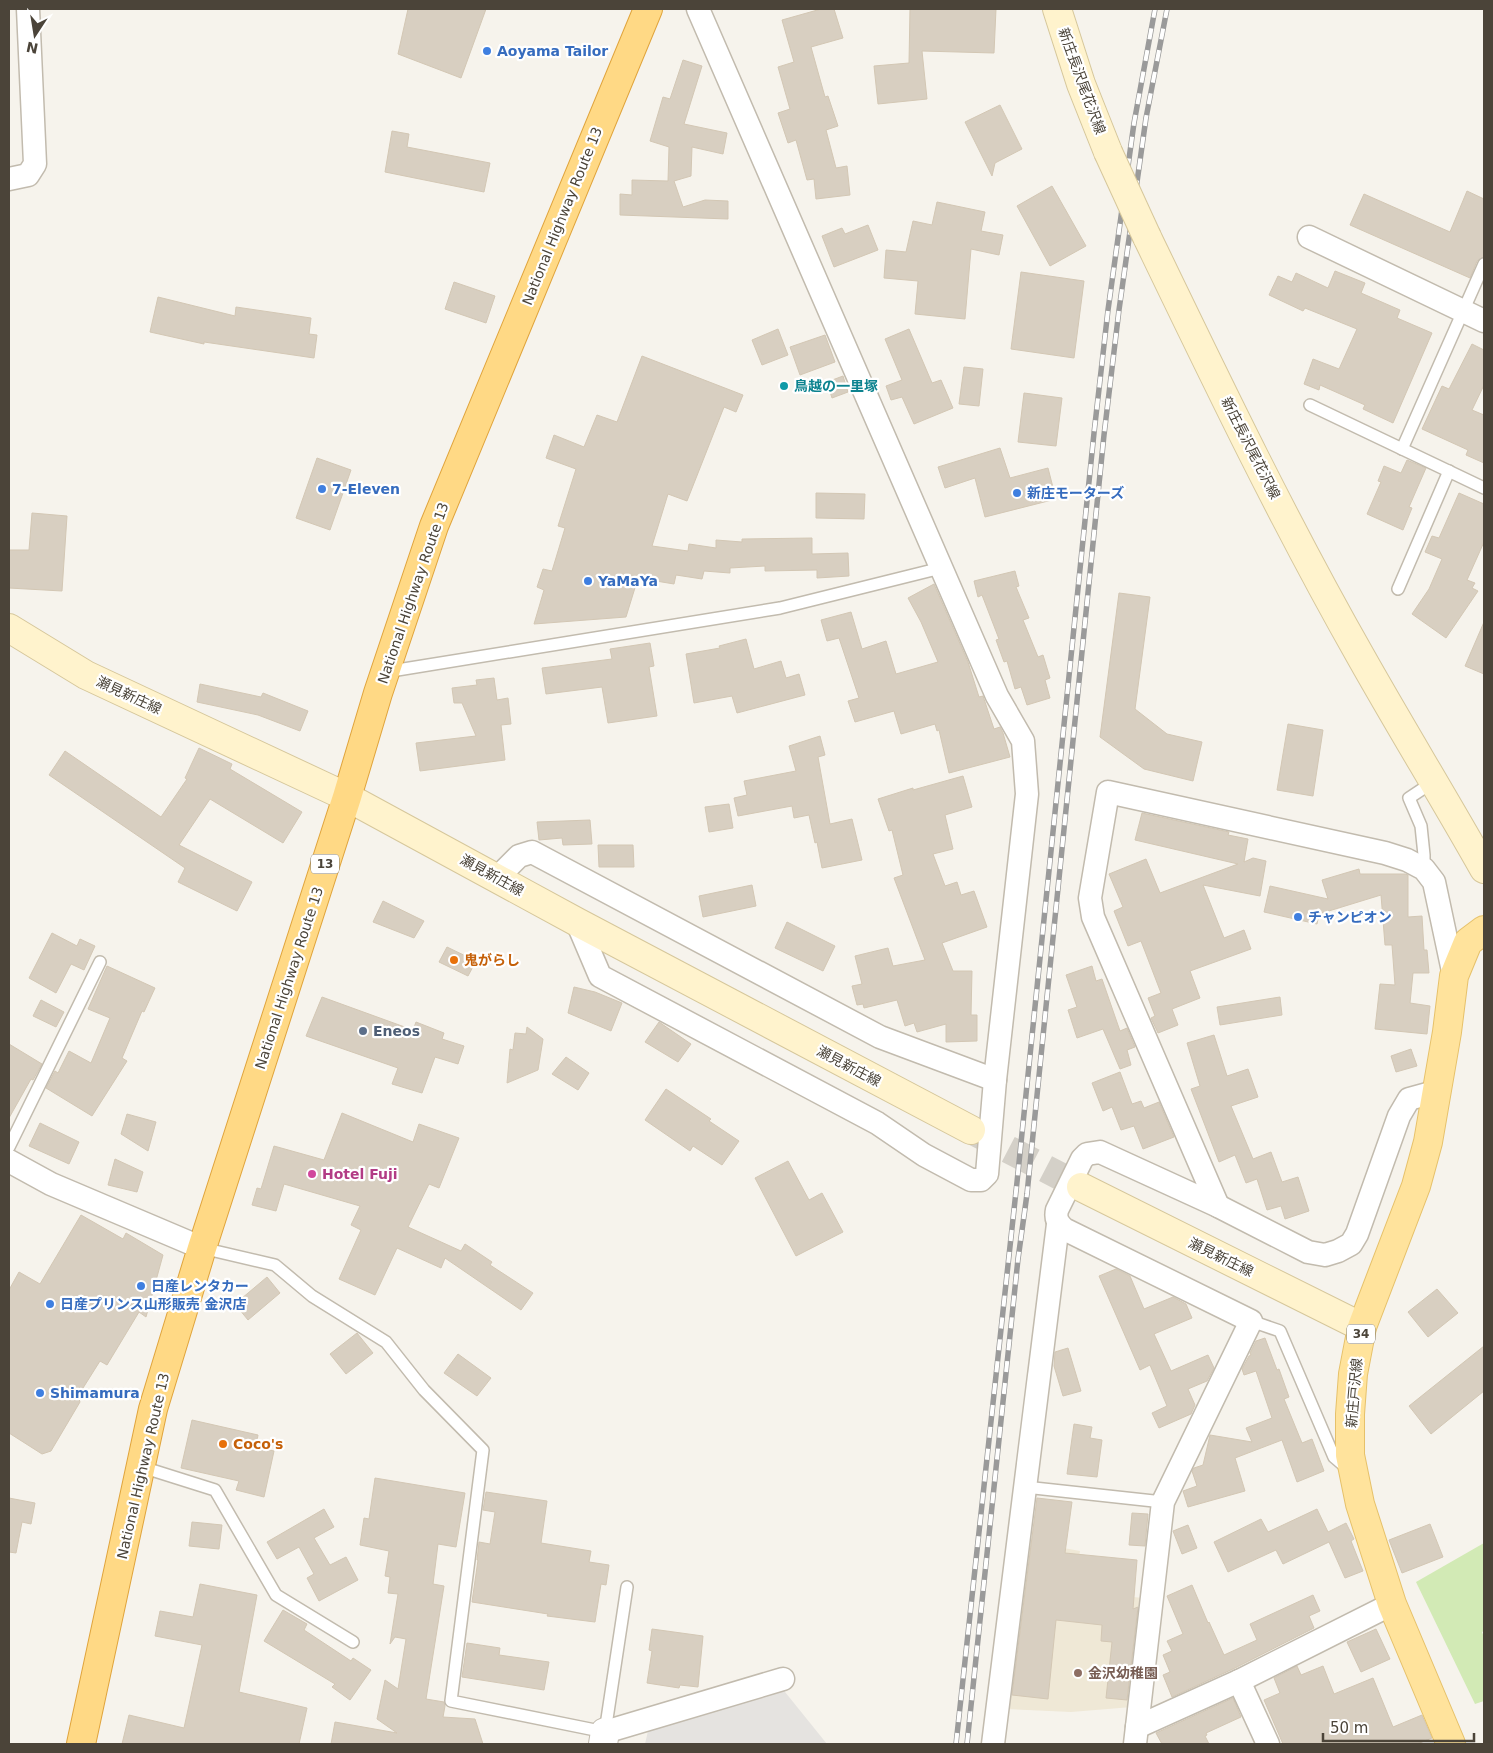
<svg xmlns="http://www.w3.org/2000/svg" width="1493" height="1753" viewBox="0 0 1493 1753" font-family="'DejaVu Sans','Noto Sans JP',sans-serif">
	<rect width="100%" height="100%" fill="#f6f3ec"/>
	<polygon fill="#efe8d6" points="1025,1541 1080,1551 1073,1591 1143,1598 1132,1707 1071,1712 1006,1709"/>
	<polygon fill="#d2eab5" points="1484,1543 1484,1631 1482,1632 1484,1637 1484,1701 1475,1704 1416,1582"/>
	<polygon fill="#e5e3e0" points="781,1687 827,1744 645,1744 648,1731"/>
	<g fill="#d8cfc1" stroke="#d3c7b4">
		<polygon points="408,9 486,9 461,78 398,54"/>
		<polygon points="821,9 834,9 843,38 811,47 825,97 828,96 838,126 826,130 836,168 847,166 850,195 816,199 814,179 807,180 796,140 788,143 778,113 790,109 778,67 794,62 782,20"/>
		<polygon points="910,9 996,9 994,53 922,51 927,99 878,104 874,66 909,63"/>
		<polygon points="683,60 702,66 684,124 727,133 723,154 692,147 691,176 674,181 683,207 705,200 728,201 728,219 620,215 620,194 632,195 632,180 668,181 669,147 650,141 663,97 670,99"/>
		<polygon points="1000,105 1022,149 995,163 992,176 965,122"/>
		<polygon points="392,131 409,134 407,147 490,163 484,192 385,172"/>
		<polygon points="1052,186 1086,246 1050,266 1017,206"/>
		<polygon points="1467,191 1484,199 1484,257 1477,261 1470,278 1350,225 1364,194 1450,232"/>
		<polygon points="937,202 985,212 981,231 1003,235 999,255 971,249 965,319 915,314 918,281 884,278 886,250 906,252 913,221 932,225"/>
		<polygon points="868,225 878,250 834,267 822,236 842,228 845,234"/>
		<polygon points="1335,271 1365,283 1361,293 1400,310 1397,318 1432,333 1393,423 1363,409 1365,405 1320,385 1319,390 1304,384 1313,359 1339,369 1357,329 1305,308 1303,311 1269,295 1278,276 1292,282 1296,273 1328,288"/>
		<polygon points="1021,272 1084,281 1074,358 1011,349"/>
		<polygon points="454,282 495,296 486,323 445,309"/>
		<polygon points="158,297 235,316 236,307 311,318 309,334 317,335 314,358 204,342 204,344 150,332"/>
		<polygon points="778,329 788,355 762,365 752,340"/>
		<polygon points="909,329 932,383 941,380 953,408 914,424 902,397 891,400 886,386 902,380 885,339"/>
		<polygon points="825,335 835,362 800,375 790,347"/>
		<polygon points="1472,344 1484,350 1484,385 1472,410 1484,415 1484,463 1466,455 1468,450 1422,429 1442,386 1449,389"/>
		<polygon points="642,356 743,395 736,412 724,407 687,501 668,494 652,546 688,551 689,544 716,548 716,540 742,542 742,539 812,538 812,554 848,553 849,576 817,578 817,570 765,571 765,566 730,568 730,573 704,571 702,579 676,575 674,584 638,578 626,617 534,624 544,590 537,587 543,569 552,571 565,528 558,526 576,469 546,458 554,435 584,447 597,415 617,422"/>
		<polygon points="964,367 983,369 979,406 959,404"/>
		<polygon points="843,376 848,392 832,398 827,382"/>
		<polygon points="1024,393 1062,398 1056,446 1018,442"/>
		<polygon points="1000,448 1010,478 1048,468 1056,499 985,517 975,478 945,488 938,467"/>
		<polygon points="317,458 351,470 330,530 296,518"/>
		<polygon points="1407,460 1426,468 1409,507 1412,508 1403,530 1367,514 1381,482 1378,481 1384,466 1401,473"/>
		<polygon points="816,493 865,494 864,519 816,518"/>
		<polygon points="1459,493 1484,504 1484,542 1467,580 1475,583 1472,588 1478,591 1446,638 1412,614 1429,589 1442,559 1425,552 1432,536 1439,538"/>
		<polygon points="32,513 67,516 62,591 9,588 9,550 29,550"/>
		<polygon points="1015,571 1019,586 1016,587 1029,618 1023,620 1038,657 1043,655 1050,678 1045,680 1050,698 1027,705 1021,687 1015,689 1007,661 1004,662 996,640 999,639 982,595 978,597 974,581"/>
		<polygon points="934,584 968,662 979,697 983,696 994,729 1000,727 1003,733 1010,757 949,773 939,730 937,731 935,724 901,734 894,711 855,722 848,701 859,698 839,638 827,641 821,620 851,612 862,649 886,641 896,674 938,662 921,622 908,598"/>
		<polygon points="1119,593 1150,597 1135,709 1167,734 1202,742 1193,781 1144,769 1100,737"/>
		<polygon points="1484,622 1484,674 1465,666"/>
		<polygon points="746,639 754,669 781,661 786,678 799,674 805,695 737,713 732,696 694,703 686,654 720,648 719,646"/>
		<polygon points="650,643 654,666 649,667 657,716 608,723 602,687 546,694 542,668 612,659 610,649"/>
		<polygon points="494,678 497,700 508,698 511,724 501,725 505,760 420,771 416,743 476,736 462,703 454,703 452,688 477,685 476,680"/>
		<polygon points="200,684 261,697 263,693 308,711 300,731 258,715 197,702"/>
		<polygon points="1288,724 1323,730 1313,796 1277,790"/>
		<polygon points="820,736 825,755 818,757 830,824 852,819 862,860 822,868 817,842 815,843 809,815 794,818 792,806 738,816 734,798 747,795 744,781 796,771 789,746"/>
		<polygon points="199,748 232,764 230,769 302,812 283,843 210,799 179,845 252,882 237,911 178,882 185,868 49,775 65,751 161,817 187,779 185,778"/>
		<polygon points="963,776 972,807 945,815 953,849 933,854 945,886 957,882 961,895 974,891 987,927 942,943 953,971 972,971 971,1015 977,1015 977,1041 946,1042 946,1024 917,1032 914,1023 905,1026 897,1000 864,1008 863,1004 857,1005 852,986 862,984 855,956 888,948 893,966 925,960 894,878 903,875 892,830 889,831 878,799 913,788 913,790"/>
		<polygon points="729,804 733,828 709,832 705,807"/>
		<polygon points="1142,813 1229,832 1228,835 1248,839 1244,862 1253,858 1266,861 1260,896 1203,885 1224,938 1244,930 1251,949 1190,971 1200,998 1172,1009 1178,1025 1158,1033 1151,1018 1155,1016 1148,998 1161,993 1141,941 1128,946 1114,911 1123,907 1109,874 1146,859 1160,893 1238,864 1135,840"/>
		<polygon points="590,820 592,844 563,845 562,838 539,840 537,822"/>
		<polygon points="598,845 633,845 634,867 599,867"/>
		<polygon points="1359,869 1360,874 1405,874 1408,875 1408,917 1422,916 1424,950 1427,950 1429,973 1413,973 1410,1003 1430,1006 1427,1034 1375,1029 1380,984 1395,985 1392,945 1385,945 1381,895 1319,914 1317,924 1264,912 1270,886 1328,899 1322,880"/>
		<polygon points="752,885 756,906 703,917 699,896"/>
		<polygon points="383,901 424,921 414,938 373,922"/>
		<polygon points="787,922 835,946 823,971 775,948"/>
		<polygon points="52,933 77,946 80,939 95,946 84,970 71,964 56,993 29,978"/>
		<polygon points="447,947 476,961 468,976 439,962"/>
		<polygon points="107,966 155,988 144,1012 142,1011 122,1058 127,1061 92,1116 46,1088 55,1071 58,1073 69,1051 91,1063 110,1018 88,1009"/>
		<polygon points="1092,966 1096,981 1102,979 1120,1031 1127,1028 1135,1047 1127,1050 1131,1065 1120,1069 1103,1029 1077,1038 1068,1010 1077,1007 1066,975"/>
		<polygon points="574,987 595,992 622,1003 611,1031 568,1013"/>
		<polygon points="322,997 413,1030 416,1022 444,1033 442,1039 464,1046 458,1064 435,1057 422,1093 392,1084 398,1068 306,1036"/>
		<polygon points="1280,997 1282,1015 1220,1025 1217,1007"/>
		<polygon points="41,1000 64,1012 56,1027 33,1016"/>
		<polygon points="659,1022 691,1044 678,1062 645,1042"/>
		<polygon points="527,1027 543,1039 538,1070 507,1083 510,1049 513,1050 515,1033 526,1034"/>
		<polygon points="1214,1035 1227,1076 1248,1069 1258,1097 1231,1106 1253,1159 1271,1152 1282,1182 1298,1177 1309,1211 1285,1219 1281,1206 1267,1210 1257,1179 1246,1183 1235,1155 1219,1162 1191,1089 1200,1086 1187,1043"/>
		<polygon points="9,1044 42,1064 33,1080 31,1079 9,1118"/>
		<polygon points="1411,1049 1417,1066 1396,1072 1391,1056"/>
		<polygon points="566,1057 589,1073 578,1090 552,1074"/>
		<polygon points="1120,1072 1132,1104 1141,1101 1144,1108 1159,1102 1174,1137 1143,1149 1134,1126 1121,1130 1112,1107 1103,1111 1092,1083"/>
		<polygon points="666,1089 711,1119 709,1121 739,1141 722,1165 693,1146 690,1151 645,1120"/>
		<polygon points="342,1113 413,1142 419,1124 459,1138 439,1188 429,1184 408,1227 461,1251 465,1244 492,1262 490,1265 533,1293 521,1310 445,1258 441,1268 397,1248 375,1295 339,1279 361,1230 351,1225 360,1206 284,1184 276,1211 252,1205 257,1188 261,1189 274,1146 324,1160"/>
		<polygon points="127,1114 156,1122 148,1151 121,1134"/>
		<polygon points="40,1123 79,1142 69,1164 29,1146"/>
		<polygon points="115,1159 143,1172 137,1192 108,1185"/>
		<polygon points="788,1161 809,1200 822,1193 843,1232 796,1256 755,1178"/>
		<polygon points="81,1215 123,1239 126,1233 163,1255 146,1317 139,1312 107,1365 100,1361 78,1396 80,1402 51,1451 42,1454 9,1433 9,1290 19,1272 40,1284"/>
		<polygon points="1116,1269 1130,1276 1144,1309 1173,1297 1186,1304 1192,1318 1154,1334 1171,1371 1208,1355 1214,1368 1207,1381 1188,1389 1195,1405 1191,1414 1159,1428 1152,1413 1167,1406 1150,1365 1140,1370 1099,1276"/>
		<polygon points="267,1277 280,1293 248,1320 235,1304"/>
		<polygon points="1437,1289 1458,1313 1428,1337 1408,1312"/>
		<polygon points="357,1333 373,1353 346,1374 330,1354"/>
		<polygon points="1265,1338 1277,1370 1279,1369 1289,1397 1284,1399 1302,1443 1312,1439 1324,1471 1297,1482 1282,1440 1235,1458 1245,1491 1188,1507 1183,1491 1197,1486 1192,1471 1194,1468 1203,1465 1210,1435 1252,1442 1246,1428 1272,1418 1256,1371 1244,1375 1242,1369 1249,1356 1251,1355 1250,1353 1256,1341"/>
		<polygon points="1484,1346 1484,1391 1431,1434 1409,1406"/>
		<polygon points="1068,1348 1081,1391 1063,1396 1054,1366 1055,1352"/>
		<polygon points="458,1354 491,1378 477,1396 444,1373"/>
		<polygon points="192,1420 258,1435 256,1447 274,1451 264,1497 236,1490 239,1481 181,1468"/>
		<polygon points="1074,1424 1092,1427 1090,1438 1102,1440 1097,1477 1067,1474"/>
		<polygon points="375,1478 465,1493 456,1547 438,1544 433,1584 444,1586 426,1699 444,1702 445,1706 443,1717 475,1719 483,1744 331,1744 335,1722 397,1733 377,1719 385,1680 398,1689 406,1639 395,1637 390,1644 398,1594 388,1593 390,1577 385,1576 389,1551 360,1545 364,1518 369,1519"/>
		<polygon points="486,1492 547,1501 541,1543 591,1551 589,1562 609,1565 606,1585 601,1584 595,1622 547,1616 548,1614 472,1602 478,1560 477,1560 479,1542 490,1544 495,1512 483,1510"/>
		<polygon points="9,1498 35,1503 31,1524 22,1522 16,1553 9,1552"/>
		<polygon points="1037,1498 1072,1502 1065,1553 1137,1560 1133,1609 1138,1607 1127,1700 1106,1698 1112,1642 1101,1641 1102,1625 1056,1620 1048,1699 1012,1695"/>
		<polygon points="324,1509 334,1527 314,1538 330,1565 346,1557 358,1580 319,1601 307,1578 314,1574 299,1547 277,1559 267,1542"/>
		<polygon points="1317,1509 1328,1532 1346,1523 1354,1539 1351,1541 1363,1571 1345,1578 1329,1542 1283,1564 1276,1550 1228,1572 1214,1542 1261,1519 1268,1532"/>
		<polygon points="1132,1513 1148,1514 1145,1546 1129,1545"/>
		<polygon points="192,1522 222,1525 219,1549 189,1546"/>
		<polygon points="1430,1524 1443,1557 1402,1573 1389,1540"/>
		<polygon points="1188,1525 1197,1548 1182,1554 1173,1531"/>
		<polygon points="200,1584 257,1595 239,1692 307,1708 299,1744 122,1744 129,1715 184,1728 202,1645 155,1636 160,1611 193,1617"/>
		<polygon points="1192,1585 1208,1623 1209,1622 1224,1655 1257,1640 1250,1624 1313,1595 1320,1611 1309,1616 1314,1628 1233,1669 1172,1697 1163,1675 1170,1672 1163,1655 1172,1651 1167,1641 1183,1634 1167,1596"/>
		<polygon points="283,1610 307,1624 304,1630 351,1661 353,1658 371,1670 350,1700 332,1687 335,1684 264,1641"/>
		<polygon points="652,1629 703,1636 698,1687 680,1685 679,1688 647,1683 652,1651 649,1650"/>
		<polygon points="1376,1629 1390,1659 1361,1672 1347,1642"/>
		<polygon points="467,1643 500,1648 499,1655 549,1662 544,1690 462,1677"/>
		<polygon points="1297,1666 1301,1675 1323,1666 1334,1694 1373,1678 1393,1727 1422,1715 1432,1738 1417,1744 1283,1744 1264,1700 1280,1693 1274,1678"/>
		<polygon points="1233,1698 1241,1717 1206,1733 1207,1735 1205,1736 1209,1744 1162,1744 1156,1733"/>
	</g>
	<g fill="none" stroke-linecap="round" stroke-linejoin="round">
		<polyline stroke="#d4d0c8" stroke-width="28" stroke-dasharray="28 14" stroke-linecap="butt" points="971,1130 1081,1187"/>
		<g stroke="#c2bbae" stroke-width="14">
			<g id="service">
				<polyline points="1310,405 1484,488"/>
				<polyline points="1402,449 1484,264"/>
				<polyline points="1398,589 1449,471"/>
				<polyline points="385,672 780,608 941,568"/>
				<polyline points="1424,869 1424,855 1421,826 1409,798 1433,782"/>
				<polyline points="9,1147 100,962"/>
				<polyline points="202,1248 275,1265 312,1296 386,1342 424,1390 483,1450 451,1701 605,1732 627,1587"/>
				<polyline points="1251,1321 1280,1331 1334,1457 1348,1469"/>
				<polyline points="142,1467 215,1490 276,1595 353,1642"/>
				<polyline points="1025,1487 1163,1502"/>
			</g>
		</g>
		<g stroke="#c2bbae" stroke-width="25">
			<g id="minor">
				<polyline points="9,179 28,175 35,164 28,9"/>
				<polyline points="1309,237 1484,321"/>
				<polyline points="497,878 519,856 532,852 880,1037 995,1080"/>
				<polyline points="577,922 600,976 877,1123 924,1155 971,1180 981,1180 987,1174 995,1080 1027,794 1023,741 997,696 698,9"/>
				<polyline points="9,1161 51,1184 202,1248"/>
				<polyline points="1218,1206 1093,917 1090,898 1108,792 1385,853 1407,860 1424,869 1434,882 1454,976"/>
				<polyline points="1239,1681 1268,1744"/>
				<polyline points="1137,1727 1239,1681 1392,1604"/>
				<polyline points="605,1732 783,1679"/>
				<polyline points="993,1744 1058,1224"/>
				<path d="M 1135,1744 L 1163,1502 L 1251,1321 L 1064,1229 C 1058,1223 1055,1219 1057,1210 L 1082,1159 L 1087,1154 L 1100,1152 L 1218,1206 L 1308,1252 L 1325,1255 L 1338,1251 L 1351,1244 L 1357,1234 L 1399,1116 L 1409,1099 L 1438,1091"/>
			</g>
		</g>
		<g stroke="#c2bbae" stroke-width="30">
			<polyline id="tertiary" points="603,1744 605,1732"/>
		</g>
		<g stroke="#d6c79b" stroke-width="30">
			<g id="secondary">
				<polyline points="1057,9 1081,84 1108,152"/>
				<path d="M 1147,237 C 1215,378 1283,520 1361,657 C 1401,728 1444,798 1484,869"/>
				<polyline points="9,628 86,675 347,797 577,922 971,1130"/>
				<polyline points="1081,1187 1362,1327"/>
			</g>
		</g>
		<g stroke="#e6c16a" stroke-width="30">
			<polyline id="primary" points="1451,1744 1392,1604 1360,1504 1350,1455 1350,1414 1353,1374 1362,1327 1416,1186 1428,1142 1447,1032 1454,976 1468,942 1484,930"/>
		</g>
		<g stroke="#e0a43c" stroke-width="30">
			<polyline id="trunk" points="81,1744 153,1409 202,1248 347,797 378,693 434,526 648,9"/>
		</g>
		<use href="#service" stroke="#fff" stroke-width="11"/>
		<use href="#minor" stroke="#fff" stroke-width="22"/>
		<use href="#tertiary" stroke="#fff" stroke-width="28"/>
		<use href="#secondary" stroke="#fff3cd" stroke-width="28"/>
		<use href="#primary" stroke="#ffe39c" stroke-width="28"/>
		<use href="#trunk" stroke="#ffd985" stroke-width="28"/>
		<g stroke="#9a9a9a" stroke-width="5.5">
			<g id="rail">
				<polyline points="956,1744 1017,1182 1094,433 1108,310 1134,123 1155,9"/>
				<polyline points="967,1744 1018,1259 1027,1194 1104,435 1119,310 1146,118 1167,9"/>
			</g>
		</g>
		<use href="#rail" stroke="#fff" stroke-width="4" stroke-dasharray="11" stroke-linecap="butt"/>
		<g stroke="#d6c79b" stroke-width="30" stroke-linecap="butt">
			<polyline id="secondary-bridge" points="1108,152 1147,237"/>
		</g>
		<use href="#secondary-bridge" stroke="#fff3cd" stroke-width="28"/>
	</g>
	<g fill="#3f7fe0" stroke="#fff" stroke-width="2">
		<circle cx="487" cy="51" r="5"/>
		<circle cx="322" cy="489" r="5"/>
		<circle cx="1017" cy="493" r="5"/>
		<circle cx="588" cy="581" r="5"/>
		<circle cx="1298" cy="917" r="5"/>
		<circle cx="141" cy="1286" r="5"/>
		<circle cx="50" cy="1304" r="5"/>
		<circle cx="40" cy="1393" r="5"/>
	</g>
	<circle fill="#0f9aa8" stroke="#fff" stroke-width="2" cx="784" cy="386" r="5"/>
	<g fill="#e8710a" stroke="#fff" stroke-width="2">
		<circle cx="454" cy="960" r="5"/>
		<circle cx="223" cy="1444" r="5"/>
	</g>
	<circle fill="#5c6f8a" stroke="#fff" stroke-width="2" cx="363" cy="1031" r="5"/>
	<circle fill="#d1479c" stroke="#fff" stroke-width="2" cx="312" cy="1174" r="5"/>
	<circle fill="#8d6e63" stroke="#fff" stroke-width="2" cx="1078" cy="1673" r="5"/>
	<g text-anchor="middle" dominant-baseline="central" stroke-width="4.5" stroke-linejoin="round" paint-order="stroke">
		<g fill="#fff" stroke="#817c74" stroke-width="1">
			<rect x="311" y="854.5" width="28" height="19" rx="4"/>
			<rect x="1347" y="1324.5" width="28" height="19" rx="4"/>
		</g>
		<g font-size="12" font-weight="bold" fill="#4b4439">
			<text x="325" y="864">13</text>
			<text x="1361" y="1334">34</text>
		</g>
		<g font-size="14" font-weight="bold" fill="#366cbe" stroke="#fff" text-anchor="start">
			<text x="497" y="51">Aoyama Tailor</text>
			<text x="332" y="489">7-Eleven</text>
			<text x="1027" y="493">新庄モーターズ</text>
			<text x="598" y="581">YaMaYa</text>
			<text x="1308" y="917">チャンピオン</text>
			<text x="151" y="1286">日産レンタカー</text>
			<text x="60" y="1304">日産プリンス山形販売 金沢店</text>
			<text x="50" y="1393">Shimamura</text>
		</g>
		<g font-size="14" fill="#4b4439" stroke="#fff">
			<text transform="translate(1082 81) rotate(70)">新庄長沢尾花沢線</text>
			<text transform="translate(562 216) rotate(-68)">National Highway Route 13</text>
			<text transform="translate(1251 448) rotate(63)">新庄長沢尾花沢線</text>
			<text transform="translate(413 593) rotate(-71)">National Highway Route 13</text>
			<text transform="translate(129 695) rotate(25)">瀬見新庄線</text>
			<text transform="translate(492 875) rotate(29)">瀬見新庄線</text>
			<text transform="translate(289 978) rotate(-72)">National Highway Route 13</text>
			<text transform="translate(849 1066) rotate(28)">瀬見新庄線</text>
			<text transform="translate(1221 1257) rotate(26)">瀬見新庄線</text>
			<text transform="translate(1354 1393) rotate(-85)">新庄戸沢線</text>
			<text transform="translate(143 1466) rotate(-77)">National Highway Route 13</text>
		</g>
		<g font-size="14" font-weight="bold" fill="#0d838f" stroke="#fff" text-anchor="start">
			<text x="794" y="386">鳥越の一里塚</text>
		</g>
		<g font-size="14" font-weight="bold" fill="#c56008" stroke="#fff" text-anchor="start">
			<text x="464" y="960">鬼がらし</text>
			<text x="233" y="1444">Coco's</text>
		</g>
		<g font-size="14" font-weight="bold" fill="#4e5e75" stroke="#fff" text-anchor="start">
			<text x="373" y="1031">Eneos</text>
		</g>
		<g font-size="14" font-weight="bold" fill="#b23c85" stroke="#fff" text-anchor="start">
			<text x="322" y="1174">Hotel Fuji</text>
		</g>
		<g font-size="14" font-weight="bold" fill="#785e54" stroke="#fff" text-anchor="start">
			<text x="1088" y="1673">金沢幼稚園</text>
		</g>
	</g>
	<rect width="1493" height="1753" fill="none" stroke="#4b4439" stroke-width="20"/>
	<g transform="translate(35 35) rotate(192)" stroke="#ffffff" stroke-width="4" paint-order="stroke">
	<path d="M0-4L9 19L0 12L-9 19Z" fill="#4b4439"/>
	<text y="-8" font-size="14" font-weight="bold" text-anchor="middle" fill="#4b4439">N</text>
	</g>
	<path d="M1323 1733v8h151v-8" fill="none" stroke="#4b4439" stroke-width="2.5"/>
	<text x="1330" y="1733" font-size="15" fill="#4b4439" stroke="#ffffff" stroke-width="4" paint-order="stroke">50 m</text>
</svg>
